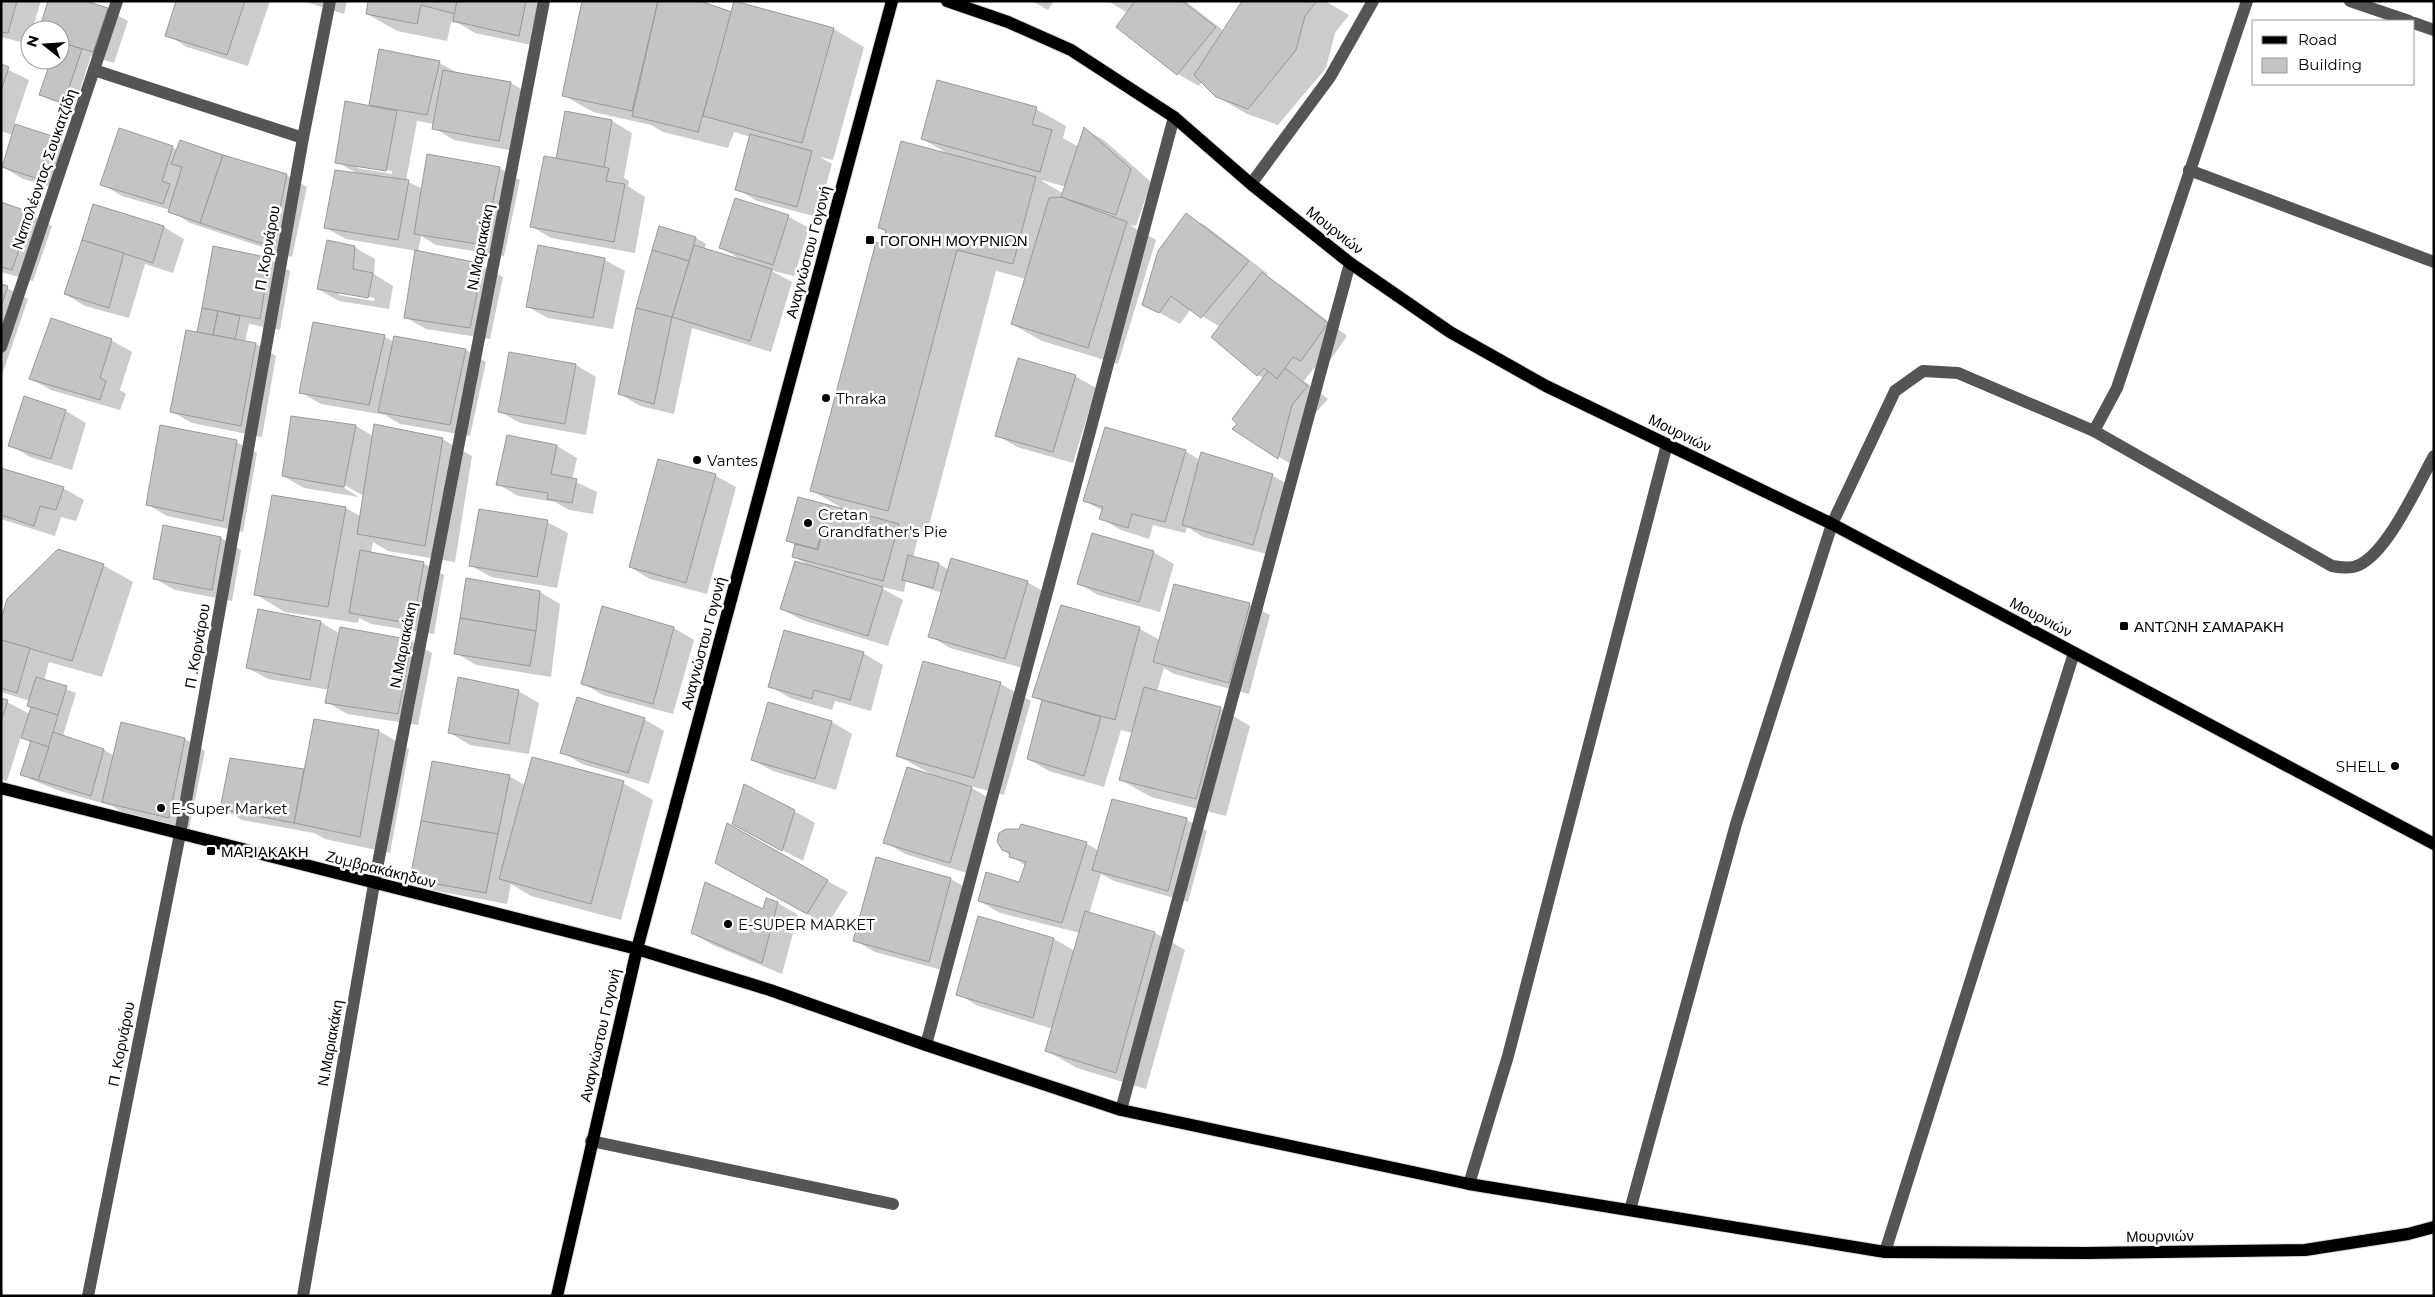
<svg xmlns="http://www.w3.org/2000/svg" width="2435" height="1297" viewBox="0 0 2435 1297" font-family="Montserrat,sans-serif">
	<rect width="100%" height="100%" fill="#fff"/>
	<g fill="#0003" fill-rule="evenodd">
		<polygon points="1,1 41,1 32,30 30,30 28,44 1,37"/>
		<polygon points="49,1 88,1 87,3 108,10 128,21 114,63 91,56 74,108 50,100 40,95 52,60 60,60 60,30 40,30"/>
		<polygon points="177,1 270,1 248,66 187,47 167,35"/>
		<polygon points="303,1 347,1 344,14"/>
		<polygon points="370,1 549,1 540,47 475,33 460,24 451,22 447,41 397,31 367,14"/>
		<polygon points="583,1 696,1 733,13 735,2 834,29 864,47 833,160 820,157 832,164 817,217 757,201 737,189 751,137 734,132 728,148 663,132 651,125 593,112 563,95"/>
		<polygon points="1032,1 1054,1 1048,10"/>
		<polygon points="1108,1 1185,1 1224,31 1244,1 1325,1 1349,15 1335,33 1326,68 1278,125 1247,114 1216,96 1202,81 1199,86 1178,74 1118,27 1128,13"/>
		<path d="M 380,51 L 439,63 L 460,74 L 511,83 L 531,95 L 520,152 L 454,140 L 434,128 L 434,124 L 417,121 L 406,181 L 423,189 L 499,168 L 520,180 L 504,256 L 436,245 L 421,236 L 418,252 L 482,266 L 503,277 L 490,339 L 426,329 L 405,317 L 417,251 L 346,239 L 326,228 L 358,174 L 337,162 L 370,107 ZM 357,165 L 392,171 L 392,174 L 357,168 Z"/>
		<polygon points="1,66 29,80 14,125 52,137 72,148 59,189 23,179 3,167 13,135 1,131"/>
		<path d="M 1036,109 L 1066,126 L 1063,138 L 1079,147 L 1085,129 L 1105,141 L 1151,182 L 1136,226 L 1130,225 L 1156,240 L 1118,364 L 1042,341 L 1012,324 L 1026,279 L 996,271 L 927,533 L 901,527 L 918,537 L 913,558 L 939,564 L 949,570 L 1027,582 L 1048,594 L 1026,669 L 950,648 L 930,636 L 942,593 L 906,581 L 904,592 L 878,586 L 903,600 L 888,646 L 802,620 L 781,609 L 810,566 L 793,556 L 796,545 L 787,540 L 799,498 L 845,510 L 811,490 L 883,245 L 887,232 L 879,228 L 949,154 L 922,139 ZM 1042,180 L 1066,187 L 1064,194 L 1042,181 Z"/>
		<polygon points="612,121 632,133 624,178 629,181 628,186 645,197 635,253 551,238 531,226 557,160"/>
		<polygon points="181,141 286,175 307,187 292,257 190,223 170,210 122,196 102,184 172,147 178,150"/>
		<polygon points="735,200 789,217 809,228 794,276 770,270 792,282 771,352 692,328 674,414 640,406 620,394 660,227 696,238 706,244 704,250 743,261 720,247"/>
		<polygon points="1,204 31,214 52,226 33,281 1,272"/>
		<polygon points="94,206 164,227 184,239 173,273 145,264 129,318 85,306 65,294"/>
		<polygon points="1186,215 1206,226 1268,274 1266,276 1282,286 1347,336 1322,372 1314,368 1304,381 1328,399 1312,417 1299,469 1234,429 1264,378 1258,375 1220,327 1191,309 1180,324 1143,304"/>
		<path d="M 354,247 L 375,259 L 374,274 L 393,286 L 389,309 L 339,301 L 318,289 ZM 339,292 L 375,298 L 374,301 L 339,295 Z"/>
		<polygon points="539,247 605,260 625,271 613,329 548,318 528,307"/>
		<polygon points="270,259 290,271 280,330 249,324 245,342 256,344 276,356 262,437 192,423 171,411 198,333 204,308"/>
		<polygon points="1,285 28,299 1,378"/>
		<polygon points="314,323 385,337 394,342 395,337 466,350 486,362 470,436 400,424 385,415 321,404 300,392"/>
		<polygon points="111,340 132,352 120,390 126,394 120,410 51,390 31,379"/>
		<polygon points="510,353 576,365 596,377 586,435 520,423 499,411"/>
		<polygon points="1075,376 1096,388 1073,463 1017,447 997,435"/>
		<polygon points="25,398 66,411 86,423 72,470 30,457 10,445"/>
		<polygon points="356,426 373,436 442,439 472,456 455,562 388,551 373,542 371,553 423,563 444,575 434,634 371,624 359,618 358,623 285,612 255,594 346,508 361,517 364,496 339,482 338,484 359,497 304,488 283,476"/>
		<polygon points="236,442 257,453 243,532 167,516 147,504"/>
		<polygon points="557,446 577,458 572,480 597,492 593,514 569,510 555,502 518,496 498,484"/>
		<polygon points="1185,451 1200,460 1202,454 1273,476 1293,487 1274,556 1203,537 1187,527 1185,533 1153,525 1149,539 1121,530 1100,518 1103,511 1085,501"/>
		<polygon points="659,460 716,476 736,487 707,594 650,579 630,567"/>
		<polygon points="1,469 63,488 84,500 76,521 61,517 55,536 1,519"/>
		<polygon points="547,522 568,533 557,588 491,577 470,565"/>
		<polygon points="221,538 241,550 232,601 175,590 154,578"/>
		<polygon points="1153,552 1174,564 1160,612 1098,595 1078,583"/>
		<polygon points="103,565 133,582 102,677 49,662 44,681 76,693 63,736 104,750 115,756 122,724 185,739 205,751 189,829 124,813 112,806 60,791 32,780 22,774 31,743 21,736 7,781 1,780 1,699 30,714 32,708 30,701 1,692 1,624"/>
		<polygon points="540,592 560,604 551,677 476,665 456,653"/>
		<polygon points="1249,604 1270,615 1249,694 1174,674 1164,668 1157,691 1220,708 1250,726 1226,816 1151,797 1121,780 1133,733 1121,730 1104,787 1049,771 1028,759 1043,702 1034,696 1061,606 1140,629 1160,640"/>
		<polygon points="602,608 674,628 694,640 673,714 603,695 582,683"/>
		<polygon points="259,610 321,622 340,634 411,641 432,653 418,725 347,714 327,702 329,690 268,679 248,668"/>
		<polygon points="863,653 883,665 871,711 835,701 832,710 790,698 770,686"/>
		<polygon points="924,662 1001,684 1031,701 1004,795 967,785 992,800 970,874 905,854 885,842 931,774 898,756"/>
		<polygon points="518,691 539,703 529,754 470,745 450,733"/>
		<polygon points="769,704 832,722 852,734 836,790 773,771 752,760"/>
		<polygon points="644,719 664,731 649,784 582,764 562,752"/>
		<polygon points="315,720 379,731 409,749 390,853 325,839 314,833 242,820 222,808 305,772"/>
		<polygon points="509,776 526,786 623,783 653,800 621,920 531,896 511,884 507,904 432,890 411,878"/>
		<polygon points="1113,800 1187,820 1207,831 1188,902 1114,881 1101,874 1089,914 1155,933 1185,950 1146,1089 1077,1068 1047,1051 1053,1029 978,1006 958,994 1054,939 1075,951 1080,933 1000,913 979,901 1019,884 1026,866 1003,850 1086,843 1099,851"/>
		<polygon points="794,811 815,823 803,861 754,835"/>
		<polygon points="737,874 827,881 848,892 827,925"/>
		<polygon points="951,879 971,891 949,972 875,952 854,940"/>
		<polygon points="767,899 778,903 798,915 782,974 713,945 692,933 763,910"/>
	</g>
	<g fill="#c4c4c4" stroke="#999">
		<polygon points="1,1 17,1 8,33 1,32"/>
		<polygon points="48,1 85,1 108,8 93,52 60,42 60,30 39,30"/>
		<polygon points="176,1 245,1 227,55 165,36"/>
		<polygon points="368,1 457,1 455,14 421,5 417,24 366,14"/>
		<polygon points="457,1 526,1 519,36 453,21"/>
		<polygon points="582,1 658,1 632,111 562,96"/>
		<polygon points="658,1 700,1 732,12 698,132 632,116"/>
		<polygon points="734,1 834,28 802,143 703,116"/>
		<polygon points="1135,1 1182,1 1216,27 1177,75 1116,27"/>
		<polygon points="1242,1 1317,1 1305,16 1296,50 1248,109 1216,97 1194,75"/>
		<polygon points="60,42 82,49 64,103 39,95 51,60 60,60"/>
		<polygon points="379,49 440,61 427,115 369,105"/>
		<polygon points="1,64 9,67 1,91"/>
		<polygon points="443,70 511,82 499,141 432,129"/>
		<polygon points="937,80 1037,107 1032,124 1052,130 1040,172 921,139"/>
		<polygon points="345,101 397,111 386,171 335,163"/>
		<polygon points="565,111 612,120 604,167 556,159"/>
		<polygon points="15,124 52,136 38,179 2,167"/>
		<polygon points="1084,127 1131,169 1116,215 1061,197"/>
		<polygon points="119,128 173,146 162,181 170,184 163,204 100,185"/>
		<polygon points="750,134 812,151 797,207 735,190"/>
		<polygon points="180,140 223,155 200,223 168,212 182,167 171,164"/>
		<polygon points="901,141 1036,177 1013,264 957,250 888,511 810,491 876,242 882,244 886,230 878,228"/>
		<polygon points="427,154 500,167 484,245 414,234"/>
		<polygon points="223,155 287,174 272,247 200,223"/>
		<polygon points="544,156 609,168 606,181 625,184 614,242 530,227"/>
		<polygon points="335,170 409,180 398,240 324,228"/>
		<polygon points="1061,197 1127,222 1088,348 1011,324 1049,198"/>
		<polygon points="735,198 789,215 773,265 719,248"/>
		<polygon points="1,202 32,213 12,270 1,267"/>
		<polygon points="93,204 164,226 153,263 82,240"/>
		<polygon points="1186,213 1249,261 1201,318 1171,296 1159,313 1142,305 1158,251"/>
		<polygon points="659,226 696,237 689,261 652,250"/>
		<polygon points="82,240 124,253 109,308 64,294"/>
		<polygon points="327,240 355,246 353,269 373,273 368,298 317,289"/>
		<polygon points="538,245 605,258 593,318 526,307"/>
		<polygon points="694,245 772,269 750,341 672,317"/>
		<polygon points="213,246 270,258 260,319 202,308"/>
		<polygon points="415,250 483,264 470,328 404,318"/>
		<polygon points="652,250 689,261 672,317 636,308"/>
		<polygon points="1262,272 1328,323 1301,361 1293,357 1277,379 1264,368 1257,376 1211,337"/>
		<polygon points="1,284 8,286 1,307"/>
		<polygon points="202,308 218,311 213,335 197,332"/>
		<polygon points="636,308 672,317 654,404 618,394"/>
		<polygon points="218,311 240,316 235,339 213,335"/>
		<polygon points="51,318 112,339 100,378 106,381 100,400 29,379"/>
		<polygon points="313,322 385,335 369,405 299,393"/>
		<polygon points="186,330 256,343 241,426 170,412"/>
		<polygon points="394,336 466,349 450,425 378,412"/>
		<polygon points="509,352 576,364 565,424 498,412"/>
		<polygon points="1018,358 1076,375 1053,452 995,436"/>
		<polygon points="1285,368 1308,386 1292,405 1278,459 1232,429 1237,424 1232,419 1268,371 1277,379"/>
		<polygon points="24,396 66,410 51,459 8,446"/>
		<polygon points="291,416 356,425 344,487 282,476"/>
		<polygon points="374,424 443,438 425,546 357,534"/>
		<polygon points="160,425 237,440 223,521 146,505"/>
		<polygon points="1105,427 1186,450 1165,522 1132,514 1128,528 1099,519 1103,507 1083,501"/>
		<polygon points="507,435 557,445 551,474 577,479 572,503 547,499 548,493 496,485"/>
		<polygon points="1201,452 1273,474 1253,545 1182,525"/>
		<polygon points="658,459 716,474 686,583 629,567"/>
		<polygon points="1,468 64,487 56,510 40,506 34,526 1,515"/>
		<polygon points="272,495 346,507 328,607 254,595"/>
		<polygon points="798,497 829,505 817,549 786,541"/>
		<polygon points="829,505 899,524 883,581 792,557 795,544 818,550"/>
		<polygon points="479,509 548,520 537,577 469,566"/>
		<polygon points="163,525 221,537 212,590 153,579"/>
		<polygon points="1092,533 1154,551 1139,602 1077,584"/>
		<polygon points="58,549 104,564 72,661 1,640 1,620 7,599"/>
		<polygon points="360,550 424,562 413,624 349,613"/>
		<polygon points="908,555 939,563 933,588 902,580"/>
		<polygon points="951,558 1028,581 1005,659 928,637"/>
		<polygon points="795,561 883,587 868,636 780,609"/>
		<polygon points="466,578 540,591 536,631 460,618"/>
		<polygon points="1174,584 1250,603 1229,683 1153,662"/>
		<polygon points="1061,605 1140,627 1115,720 1032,697"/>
		<polygon points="602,606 674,627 653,704 581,684"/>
		<polygon points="258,609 321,621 310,680 246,668"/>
		<polygon points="460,618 536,631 530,666 454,654"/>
		<polygon points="340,627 412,640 398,714 325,703"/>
		<polygon points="784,630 864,652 850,700 814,690 812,699 768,687"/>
		<polygon points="1,640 30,648 17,693 1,688"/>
		<polygon points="923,661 1001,682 974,778 896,756"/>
		<polygon points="36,677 67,686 58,715 27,706"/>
		<polygon points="458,677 519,690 509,744 448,733"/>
		<polygon points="1144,687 1221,707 1196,799 1119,780"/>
		<polygon points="577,697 645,718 628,773 560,753"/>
		<polygon points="1,698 8,700 1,722"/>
		<polygon points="1042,700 1101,717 1084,776 1027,759"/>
		<polygon points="768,702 832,721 815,779 751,760"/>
		<polygon points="31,707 58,715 49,747 21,738"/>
		<polygon points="314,719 379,730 360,837 294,823"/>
		<polygon points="121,722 185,738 169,818 102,802"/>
		<polygon points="53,732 104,749 91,796 38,780"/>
		<polygon points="31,741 49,747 38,780 20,775"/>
		<polygon points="532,757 624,781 591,904 499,879"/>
		<polygon points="230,758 304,769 294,823 220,809"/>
		<polygon points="432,761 510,775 498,834 421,821"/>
		<polygon points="907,767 972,787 950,863 883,843"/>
		<polygon points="744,784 795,810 782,851 732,824"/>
		<polygon points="1112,799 1187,818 1168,891 1092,870"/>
		<polygon points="421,821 498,834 486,893 410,879"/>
		<polygon points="727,823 828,880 807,914 715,863"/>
		<polygon points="1021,824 1087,842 1062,923 978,901 986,872 1019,882 1026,862 1009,857 1010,853 1002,850 997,841 999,833 1006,829 1019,829"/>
		<polygon points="876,857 951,878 929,962 853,941"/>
		<polygon points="705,882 763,909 766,898 778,902 762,963 691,933"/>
		<polygon points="1085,911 1155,932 1116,1073 1045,1051"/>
		<polygon points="978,916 1054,938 1033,1018 956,995"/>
	</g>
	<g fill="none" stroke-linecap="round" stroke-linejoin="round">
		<g stroke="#dbdbdb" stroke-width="14">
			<g id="major">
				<polyline points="947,1 1008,22 1071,50 1174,117 1251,184 1350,263 1450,332 1546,386 1832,524 2434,844"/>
				<polyline points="1,788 637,949 770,990 926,1045 1121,1110 1469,1184 1885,1252 2086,1253 2305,1250 2408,1234 2434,1227"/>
				<polyline points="557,1296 637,949 892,1"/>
			</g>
		</g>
		<g stroke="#555" stroke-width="12">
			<polyline points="2350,1 2409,21"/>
			<polyline points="2414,23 2434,30"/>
			<polyline points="94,70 303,138"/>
			<polyline points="2189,170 2434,262"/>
			<polyline points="1251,184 1330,77 1373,1"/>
			<polyline points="1,347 117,1"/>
			<path d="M 2094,431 L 2332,566 C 2342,568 2351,569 2359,565 C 2388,552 2418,484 2434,456"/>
			<polyline points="926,1045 1174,117"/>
			<polyline points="1121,1110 1350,263"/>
			<polyline points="591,1141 893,1204"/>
			<polyline points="1469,1184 1508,1056 1667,444"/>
			<polyline points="1630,1210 1736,824 1832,524 1895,391 1923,371 1958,373 2094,431 2117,388 2247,1"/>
			<polyline points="1885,1252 2074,653"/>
			<polyline points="88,1296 180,834 303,138 330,1"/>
			<polyline points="303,1296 374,884 544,1"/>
		</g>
		<use href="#major" stroke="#000" stroke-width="12"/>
	</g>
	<g fill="#000" stroke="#fff" stroke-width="2">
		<rect x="865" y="235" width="10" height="10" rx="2.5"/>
		<circle cx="826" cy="398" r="5"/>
		<circle cx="697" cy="460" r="5"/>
		<circle cx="808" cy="523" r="5"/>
		<rect x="2119" y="621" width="10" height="10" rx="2.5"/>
		<circle cx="2395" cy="766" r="5"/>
		<circle cx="161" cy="808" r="5"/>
		<rect x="206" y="846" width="10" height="10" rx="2.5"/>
		<circle cx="728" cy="924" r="5"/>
	</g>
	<g text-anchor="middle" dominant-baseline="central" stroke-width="5" stroke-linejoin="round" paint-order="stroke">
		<g font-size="15" fill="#000" stroke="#fff">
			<text transform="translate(44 169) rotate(-71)">Ναπολέοντος Σουκατζίδη</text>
			<text transform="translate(1335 230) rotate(38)">Μουρνιών</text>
			<text transform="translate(480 247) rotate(-79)">Ν.Μαριακάκη</text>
			<text transform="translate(267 248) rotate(-80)">Π .Κορνάρου</text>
			<text transform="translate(808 252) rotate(-75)">Αναγνώστου Γογονή</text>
			<text transform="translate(1680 433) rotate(26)">Μουρνιών</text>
			<text transform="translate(2041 617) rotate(28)">Μουρνιών</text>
			<text transform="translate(703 643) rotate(-75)">Αναγνώστου Γογονή</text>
			<text transform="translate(403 645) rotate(-79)">Ν.Μαριακάκη</text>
			<text transform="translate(197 646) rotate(-80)">Π .Κορνάρου</text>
			<text transform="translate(381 869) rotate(14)">Ζυμβρακάκηδων</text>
			<text transform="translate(600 1035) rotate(-77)">Αναγνώστου Γογονή</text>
			<text transform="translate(330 1043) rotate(-80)">Ν.Μαριακάκη</text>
			<text transform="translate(121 1044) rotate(-79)">Π .Κορνάρου</text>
			<text transform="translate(2160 1236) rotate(-1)">Μουρνιών</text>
		</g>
		<g font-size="15" fill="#000" stroke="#fff" text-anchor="start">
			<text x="880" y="240">ΓΟΓΟΝΗ ΜΟΥΡΝΙΩΝ</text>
			<text x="836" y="398">Thraka</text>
			<text x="707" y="460">Vantes</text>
			<text x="818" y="514">Cretan<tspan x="818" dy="17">Grandfather's Pie</tspan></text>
			<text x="2134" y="626">ΑΝΤΩΝΗ ΣΑΜΑΡΑΚΗ</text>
			<text x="2385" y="766" text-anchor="end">SHELL</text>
			<text x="171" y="808">E-Super Market</text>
			<text x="221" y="851">ΜΑΡΙΑΚΑΚΗ</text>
			<text x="738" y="924">E-SUPER MARKET</text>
		</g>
	</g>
	<rect width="2435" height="1297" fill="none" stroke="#000000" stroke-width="5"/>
	<rect x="2252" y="20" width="162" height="65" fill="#ffffff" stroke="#999999"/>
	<rect x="2262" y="36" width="25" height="8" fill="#000000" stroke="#999999"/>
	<text x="2298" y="45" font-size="15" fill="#000000">Road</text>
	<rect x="2262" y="58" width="25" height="15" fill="#c4c4c4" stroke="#999999"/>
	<text x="2298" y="70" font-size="15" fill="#000000">Building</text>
	<g transform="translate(45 45) rotate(287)"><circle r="24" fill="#ffffff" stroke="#999999"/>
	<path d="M0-4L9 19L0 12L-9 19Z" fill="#000000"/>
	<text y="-8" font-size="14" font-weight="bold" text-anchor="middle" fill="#000000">N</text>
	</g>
</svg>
